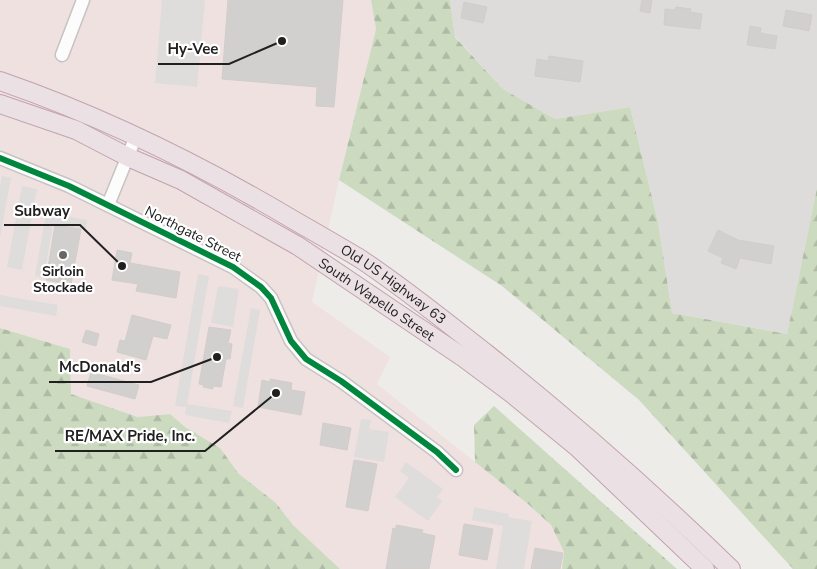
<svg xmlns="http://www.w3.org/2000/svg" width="817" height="569" viewBox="0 0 817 569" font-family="'Nunito Sans',sans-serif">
	<defs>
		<pattern id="forest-firs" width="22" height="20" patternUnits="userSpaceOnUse" patternTransform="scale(1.25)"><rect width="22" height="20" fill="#ccdbc0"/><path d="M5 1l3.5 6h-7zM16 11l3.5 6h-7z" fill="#afbca5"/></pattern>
	</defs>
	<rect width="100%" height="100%" fill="#eeece9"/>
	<polygon fill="#dddcda" points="450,0 817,0 817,188 787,334 672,313 658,222 630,107 555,119 503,89 455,36"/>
	<polygon fill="#efe1e0" points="0,0 371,0 376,29 339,180 312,302 390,357 377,384 528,504 551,525 564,552 562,569 340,569 293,525 276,503 239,474 220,448 185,427 170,414 139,417 71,394 70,349 0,328"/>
	<g fill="url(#forest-firs)">
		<polygon points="371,0 450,0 455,37 503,89 555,119 630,107 658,222 672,313 787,334 817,188 817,569 793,569 639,400 502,286 339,180 376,29"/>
		<polygon points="0,328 70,349 71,394 138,417 170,414 185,427 220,448 239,474 276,503 293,525 340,569 0,569"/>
		<polygon points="494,406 677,569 562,569 564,552 551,525 528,504 475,462 474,425"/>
	</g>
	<g fill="#dedddc">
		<polygon points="162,0 205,0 197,87 155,83"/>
		<polygon points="2,176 11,178 0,238 0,186"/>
		<polygon points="22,186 37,189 22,270 7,267"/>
		<polygon points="46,213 87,220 86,229 53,224 44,278 35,276"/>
		<polygon points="198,274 209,276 187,404 232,411 229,423 185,415 186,407 175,406"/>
		<polygon points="218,286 239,289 233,327 211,323"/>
		<polygon points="0,295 58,305 56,316 0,306"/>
		<polygon points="251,308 260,310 243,408 233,406"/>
		<polygon points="361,419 371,420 369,429 389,432 384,462 354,457"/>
		<polygon points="406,462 443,489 437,497 442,501 428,521 395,497 409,478 400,471"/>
		<polygon points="474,507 509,514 508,517 532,521 524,569 496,569 503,526 472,520"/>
	</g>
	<g fill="#d2d0ce" stroke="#d1cdca">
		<polygon points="228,0 343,0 334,107 316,106 317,87 222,79"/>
		<polygon points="642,0 652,0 650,13 640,11"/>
		<polygon points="464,2 487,7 483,23 461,18"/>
		<polygon points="676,7 691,9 690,12 702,14 700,29 664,25 665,9 675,10"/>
		<polygon points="786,10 812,15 809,31 783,26"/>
		<polygon points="750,26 761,28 760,33 777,36 775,49 747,45"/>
		<polygon points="549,56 583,61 580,82 535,76 537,59 548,61"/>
		<polygon points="55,225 81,229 71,285 46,280"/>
		<polygon points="718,230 738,240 774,246 771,264 740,258 736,269 721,263 723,258 708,251"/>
		<polygon points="117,250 132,253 130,263 180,272 176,298 136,291 138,284 112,280"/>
		<polygon points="132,315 171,325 167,339 153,336 146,360 117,352 120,340 125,341"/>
		<polygon points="209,327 231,330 228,343 232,344 230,359 226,359 221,387 213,386 213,389 203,387 204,385 199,384"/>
		<polygon points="86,330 99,334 96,346 82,342"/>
		<polygon points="91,372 139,385 135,399 87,386"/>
		<polygon points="270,379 292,383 291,390 305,392 301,415 258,407 262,380 270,382"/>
		<polygon points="323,423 351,428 347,450 320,445"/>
		<polygon points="354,460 377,464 368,511 346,507"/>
		<polygon points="464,524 493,529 487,560 459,555"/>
		<polygon points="396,525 423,530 422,533 435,536 429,569 386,569 393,528 396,529"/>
		<polygon points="535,548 563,553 560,569 531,569"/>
	</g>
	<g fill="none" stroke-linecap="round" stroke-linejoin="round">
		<g stroke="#c5c4c3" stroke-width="15">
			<g id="minor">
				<polyline points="62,55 83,0"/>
				<polyline points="0,158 69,186 233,267 261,287 271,298 291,341 306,359 341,381 437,452 456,470"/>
				<polyline points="108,205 136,136"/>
			</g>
		</g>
		<g stroke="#c1a2ae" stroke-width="20">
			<g id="highway">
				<path id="s1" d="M 0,81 C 104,117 203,166 297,222 C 318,234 339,246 359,258 C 403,287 446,322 487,354 C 572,422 653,493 731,569"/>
				<path id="s2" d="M 0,104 L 76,130 L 128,157 L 181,180 L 298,246 L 464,358 L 511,393 L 577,447 L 705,569"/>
			</g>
		</g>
		<use href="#minor" stroke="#fcfcfc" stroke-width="12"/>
		<use href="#highway" stroke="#ebe0e3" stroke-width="18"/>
		<g stroke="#fff" stroke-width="9">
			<polyline id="cycleway" points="0,158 69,186 233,267 261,287 271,298 291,341 306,359 341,381 437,452 456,470"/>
		</g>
		<use href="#cycleway" stroke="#00873e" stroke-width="6"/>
	</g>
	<circle fill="#686766" stroke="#fff" stroke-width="2" cx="63" cy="255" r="5"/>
	<g text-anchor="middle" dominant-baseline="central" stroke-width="4.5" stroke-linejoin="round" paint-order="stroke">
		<g font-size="14" fill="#202020" stroke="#fff">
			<text transform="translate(193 234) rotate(27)">Northgate Street</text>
			<text stroke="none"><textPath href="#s1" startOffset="444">Old US Highway 63</textPath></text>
			<text stroke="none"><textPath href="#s2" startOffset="426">South Wapello Street</textPath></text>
		</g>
		<g font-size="14" font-weight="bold" fill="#202020" stroke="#fff">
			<text x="63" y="271">Sirloin<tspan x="63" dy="16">Stockade</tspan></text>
		</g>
	</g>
	<path fill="none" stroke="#202020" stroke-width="2" d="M282 41L229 64H158M122 266L80 225H4M217 357L151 382H49M276 393L205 451H55"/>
	<g fill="#202020" stroke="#fff" stroke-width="2">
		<circle cx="282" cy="41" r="5"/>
		<circle cx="122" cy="266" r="5"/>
		<circle cx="217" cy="357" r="5"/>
		<circle cx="276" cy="393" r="5"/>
	</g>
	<g font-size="15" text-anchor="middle" font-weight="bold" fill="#202020" stroke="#fff" stroke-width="4.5" stroke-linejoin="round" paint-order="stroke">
		<text x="193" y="54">Hy-Vee</text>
		<text x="42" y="216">Subway</text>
		<text x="100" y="372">McDonald's</text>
		<text x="130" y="441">RE/MAX Pride, Inc.</text>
	</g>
</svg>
